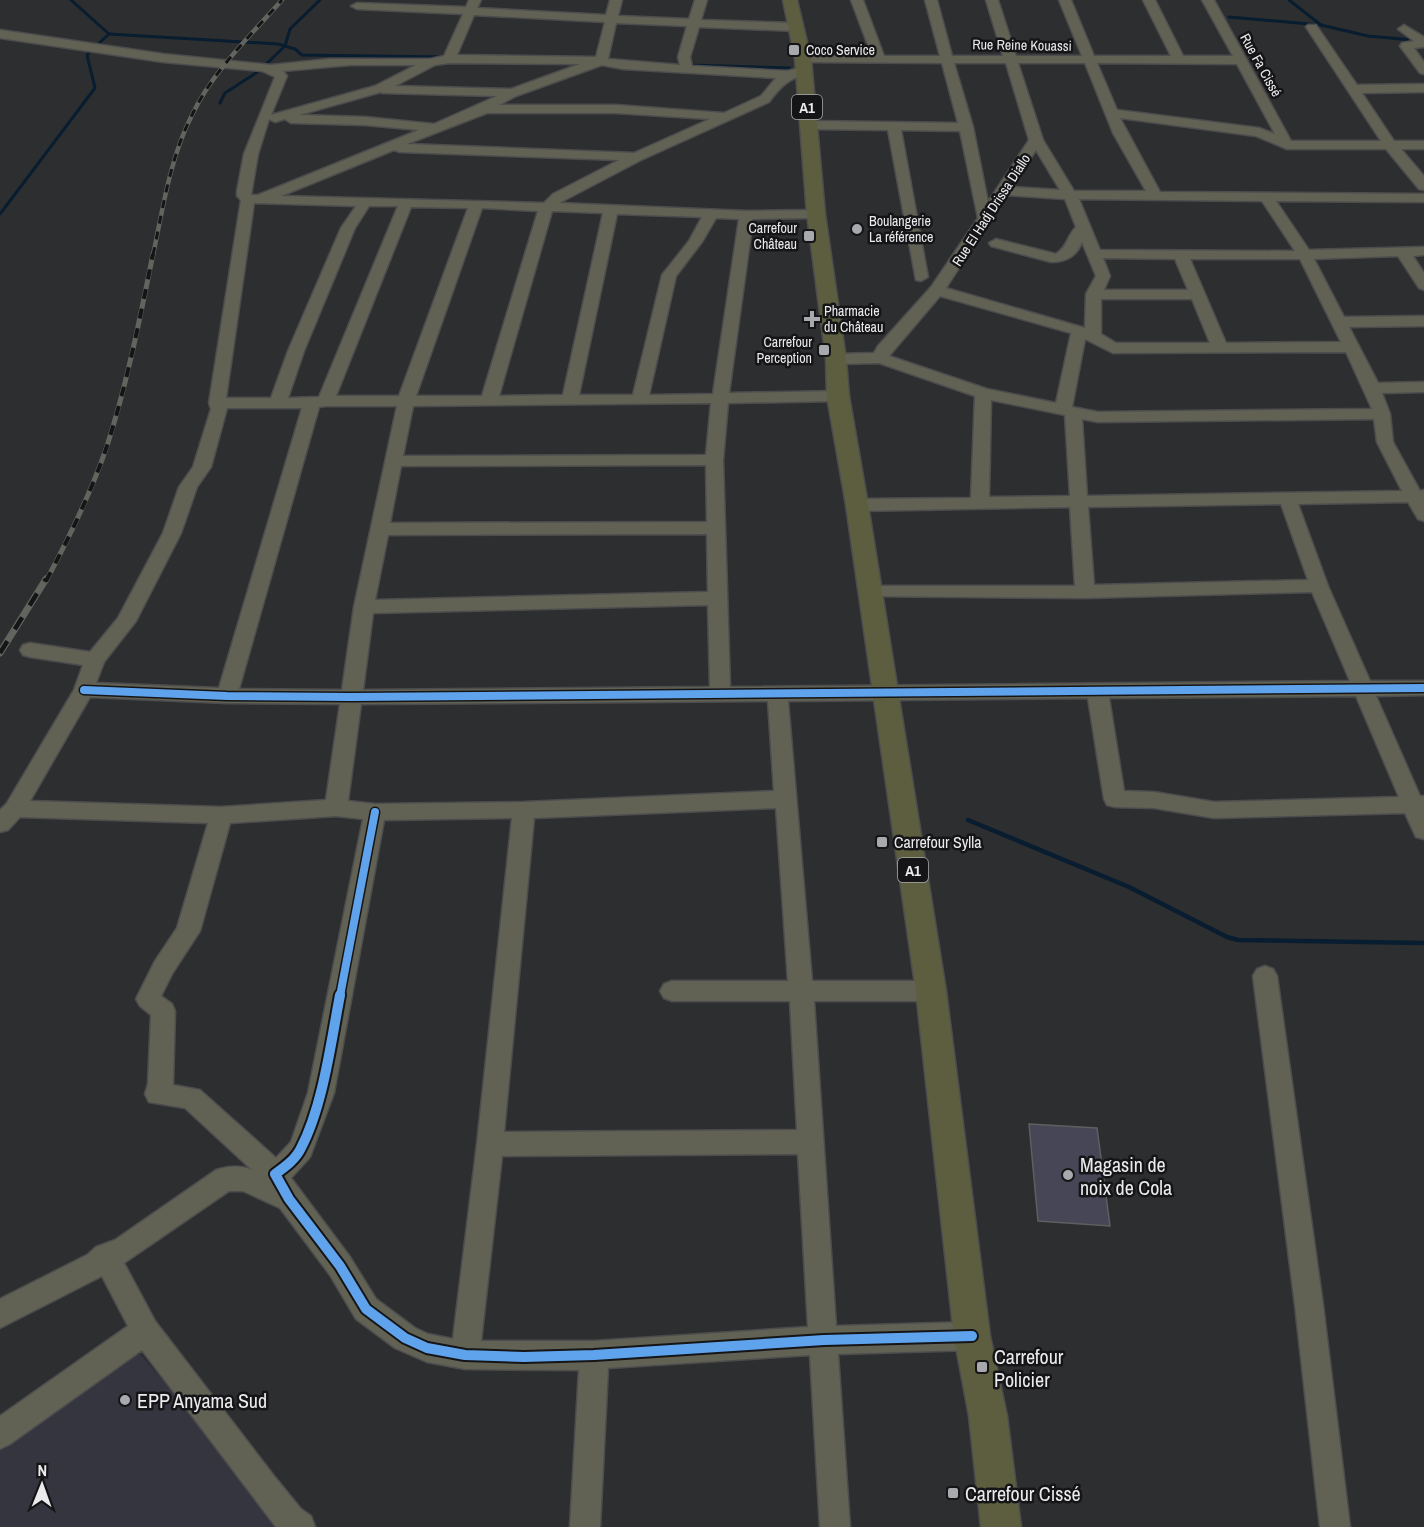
<svg xmlns="http://www.w3.org/2000/svg" width="1424" height="1527" viewBox="0 0 1424 1527" font-family="'Archivo Narrow',sans-serif">
	<rect width="100%" height="100%" fill="#2d2e30"/>
	<polygon fill="#34353e" points="139,1353 290,1527 0,1527 0,1447"/>
	<g fill="none" stroke-linecap="round" stroke-linejoin="round">
		<g stroke="#081d2f" stroke-width="3">
			<polyline points="71,0 109,34 97,45"/>
			<polyline points="1289,0 1321,25"/>
			<polyline points="1229,17 1321,25 1368,36 1424,41"/>
			<polyline points="109,34 278,44 295,49 302,55 445,57"/>
			<polyline points="687,65 790,68"/>
			<polyline points="220,103 225,93 259,71 285,46 290,29 320,0"/>
			<polyline points="0,214 95,88 87,55 90,52"/>
		</g>
		<polyline stroke="#081d2f" stroke-width="4.5" points="968,820 1129,887 1227,937 1238,940 1424,943"/>
	</g>
	<polygon fill="#464656" stroke="#5e5f60" stroke-width="1.5" points="1029,1124 1097,1128 1110,1226 1038,1221"/>
	<g fill="none" stroke-linecap="round" stroke-linejoin="round">
		<g stroke="#4c4c4e" stroke-width="3">
			<g id="minor">
				<path d="M 469,0 L 481,0 L 477,8 L 606,15 L 610,0 L 622,0 L 618,16 L 689,19 L 695,0 L 707,0 L 701,20 L 796,23 L 802,27 L 796,31 L 699,27 L 690,57 L 692,66 L 787,71 L 804,67 L 810,71 L 808,74 C 789,78 781,86 769,102 L 641,160 L 559,203 L 747,211 L 816,210 L 823,214 L 816,218 L 753,219 L 729,393 L 838,391 L 846,396 L 838,401 L 728,403 L 723,460 L 730,687 L 1350,681 L 1312,592 L 1085,598 L 864,596 L 862,592 L 864,588 L 871,586 L 1075,586 L 1070,507 L 857,511 L 851,509 L 848,505 L 851,501 L 857,499 L 971,498 L 975,396 L 879,363 L 836,364 L 828,359 L 836,354 L 874,353 L 878,346 L 931,287 L 978,218 L 960,131 L 901,130 L 928,277 L 921,281 L 916,280 L 888,130 L 809,129 L 802,125 L 809,121 L 958,123 L 942,63 L 799,62 L 799,56 L 803,55 L 872,56 L 851,0 L 863,0 L 884,56 L 940,56 L 925,0 L 937,0 L 952,56 L 1003,56 L 986,0 L 998,0 L 1016,56 L 1082,56 L 1059,0 L 1071,0 L 1094,56 L 1171,56 L 1143,0 L 1155,0 L 1183,56 L 1233,56 L 1202,0 L 1214,0 L 1291,141 L 1381,141 L 1306,27 L 1308,25 L 1316,25 L 1357,85 L 1424,84 L 1424,92 L 1362,93 L 1394,141 L 1424,141 L 1424,149 L 1401,149 L 1424,176 L 1424,190 L 1419,189 L 1386,149 L 1287,149 L 1256,136 L 1120,118 L 1160,192 L 1424,194 L 1424,202 L 1276,201 L 1309,250 L 1424,247 L 1424,255 L 1413,256 L 1424,273 L 1424,290 L 1419,288 L 1398,256 L 1314,259 L 1344,317 L 1424,316 L 1424,326 L 1349,327 L 1378,383 L 1424,382 L 1424,392 L 1382,393 L 1390,414 L 1393,442 L 1420,491 L 1424,490 L 1424,521 L 1418,519 L 1408,502 L 1298,504 L 1328,586 L 1370,681 L 1424,681 L 1424,695 L 1376,696 L 1420,796 L 1424,796 L 1424,839 L 1416,837 L 1405,813 L 1214,818 L 1154,808 L 1115,807 L 1107,805 L 1104,799 L 1088,698 L 788,701 L 812,981 L 931,981 L 939,984 L 943,991 L 939,998 L 931,1001 L 814,1001 L 836,1326 L 972,1322 L 982,1326 L 986,1336 L 982,1346 L 972,1350 L 838,1354 L 850,1527 L 820,1527 L 810,1355 L 608,1368 L 600,1527 L 570,1527 L 579,1370 L 465,1369 L 427,1362 L 395,1348 L 356,1319 L 330,1275 L 280,1208 L 243,1191 L 229,1191 L 124,1263 L 155,1321 L 274,1476 L 301,1509 L 311,1516 L 315,1527 L 276,1527 L 142,1350 L 10,1444 L 0,1449 L 0,1416 L 128,1326 L 102,1276 L 0,1328 L 0,1299 L 87,1255 L 96,1247 L 115,1240 L 216,1170 C 228,1166 240,1165 252,1170 L 185,1108 L 149,1102 L 145,1094 L 148,1084 L 151,1015 L 140,1006 L 136,999 L 155,961 L 177,928 L 208,823 L 20,817 L 8,830 L 0,832 L 0,810 L 7,803 L 74,690 L 83,665 L 30,657 L 23,655 L 20,650 L 23,645 L 30,643 L 90,652 L 118,618 L 163,533 L 179,487 L 193,467 L 211,409 L 209,403 L 241,200 L 237,196 L 237,191 L 244,154 L 275,77 L 262,71 L 163,62 L 0,38 L 0,30 L 163,54 L 271,65 L 330,59 L 430,59 L 444,56 L 463,14 L 357,9 L 351,6 L 357,3 L 466,7 ZM 474,15 L 605,22 L 596,57 L 457,55 ZM 616,23 L 687,26 L 678,57 L 680,65 L 608,59 ZM 449,63 L 580,64 L 511,89 L 395,86 L 435,65 ZM 954,63 L 1006,63 L 1029,140 L 988,202 L 973,127 ZM 1018,63 L 1085,63 L 1113,133 L 1146,191 L 1074,191 L 1043,140 ZM 1097,63 L 1237,64 L 1275,134 L 1259,128 L 1117,110 ZM 350,65 L 416,65 L 375,86 L 271,115 L 287,76 L 283,71 ZM 602,65 L 623,69 L 776,78 L 761,96 L 724,113 L 616,105 L 499,105 L 516,96 ZM 381,92 L 382,93 L 497,96 L 434,124 L 365,117 L 299,115 ZM 487,113 L 616,113 L 710,119 L 634,153 L 407,144 ZM 269,119 L 275,122 L 285,119 L 291,123 L 365,125 L 419,130 L 258,195 L 251,195 L 258,154 ZM 394,150 L 400,152 L 619,160 L 553,194 L 544,203 L 281,196 ZM 1036,150 L 1060,190 L 1012,187 ZM 1006,195 L 1065,199 L 1076,227 C 1066,237 1069,245 1056,254 L 996,239 L 989,243 L 991,246 L 1051,262 C 1066,262 1077,256 1082,242 L 1096,276 L 1086,294 L 1085,328 L 946,288 ZM 1079,199 L 1262,201 L 1295,251 L 1100,250 ZM 254,203 L 356,206 L 341,228 L 288,351 L 271,398 L 226,398 ZM 369,206 L 398,206 L 319,397 L 288,398 L 304,351 L 355,228 ZM 411,207 L 468,208 L 399,396 L 336,396 ZM 482,208 L 538,211 L 482,396 L 416,396 ZM 552,211 L 603,213 L 563,395 L 499,396 ZM 617,214 L 702,217 L 689,241 L 662,275 L 633,395 L 579,395 ZM 716,218 L 739,219 L 713,394 L 649,395 L 676,276 L 702,242 ZM 1103,258 L 1175,259 L 1188,290 L 1104,290 L 1110,276 ZM 1190,259 L 1300,259 L 1341,342 L 1226,343 ZM 940,296 L 1071,333 L 1056,403 L 987,389 L 889,356 ZM 1101,299 L 1192,299 L 1210,343 L 1116,343 L 1101,334 ZM 1085,339 L 1113,353 L 1346,352 L 1372,409 L 1098,412 L 1072,407 ZM 991,400 L 1065,415 L 1070,496 L 989,497 ZM 711,403 L 706,455 L 403,456 L 413,406 ZM 326,406 L 397,406 L 354,607 L 342,690 L 239,689 L 319,407 ZM 227,408 L 302,408 L 219,688 L 96,683 L 104,662 L 136,621 L 181,533 L 197,487 L 211,467 ZM 1082,419 L 1098,422 L 1374,419 L 1377,442 L 1402,491 L 1087,496 ZM 706,465 L 707,522 L 390,523 L 401,466 ZM 1281,504 L 1308,580 L 1094,585 L 1088,507 ZM 707,534 L 708,592 L 375,600 L 388,535 ZM 708,605 L 710,687 L 363,690 L 373,613 ZM 1356,696 L 1399,797 L 1214,802 L 1154,792 L 1124,791 L 1109,698 ZM 90,697 L 227,703 L 340,704 L 326,800 L 221,807 L 30,801 ZM 768,701 L 774,791 L 524,802 L 375,804 L 348,801 L 361,704 ZM 776,808 L 788,981 L 672,981 L 664,984 L 660,991 L 664,998 L 672,1001 L 790,1001 L 797,1130 L 504,1132 L 534,818 ZM 336,816 L 363,819 L 308,1093 L 291,1142 L 276,1158 L 200,1090 L 173,1085 L 175,1011 L 172,1004 L 161,996 L 172,974 L 200,931 L 230,823 ZM 512,818 L 477,1144 L 453,1339 L 428,1334 L 415,1328 L 376,1299 L 350,1257 L 291,1178 L 310,1157 L 334,1093 L 384,820 ZM 798,1154 L 808,1327 L 594,1341 L 481,1341 L 502,1156 Z"/>
				<polygon points="1404,25 1424,37 1424,47 1414,48 1424,62 1424,74 1420,73 1400,46 1402,43 1414,41 1398,29"/>
				<polygon points="1265,966 1273,969 1277,976 1323,1305 1350,1527 1320,1527 1295,1305 1253,976 1257,969"/>
			</g>
		</g>
		<g stroke="#4c4c4e" stroke-width="3">
			<polygon id="major" points="783,0 797,0 811,59 825,214 846,359 849,396 868,505 946,991 990,1336 1007,1416 1021,1527 981,1527 969,1416 954,1336 916,991 846,505 827,396 826,359 807,214 795,59"/>
		</g>
		<use href="#minor" fill="#616253" fill-rule="evenodd"/>
		<use href="#major" fill="#5d5e3f" fill-rule="evenodd"/>
		<g stroke="#64645e" stroke-width="4.5">
			<path id="rail-far2" d="M 153,255 C 163,208 170,158 192,115 C 213,71 250,36 282,0"/>
		</g>
		<g stroke="#64645e" stroke-width="5">
			<path id="rail-far1" d="M 46,581 C 69,538 91,493 107,446 C 127,384 140,318 153,254"/>
		</g>
		<g stroke="#64645e" stroke-width="7">
			<polyline id="rail" points="0,653 46,579"/>
		</g>
		<use href="#rail-far2" stroke="#151517" stroke-width="3" stroke-dasharray="8" stroke-linecap="butt"/>
		<use href="#rail-far1" stroke="#151517" stroke-width="4" stroke-dasharray="10" stroke-linecap="butt"/>
		<use href="#rail" stroke="#151517" stroke-width="4.5" stroke-dasharray="14" stroke-linecap="butt"/>
		<g stroke="#151517" stroke-width="11">
			<g id="cycleway-far1">
				<polyline points="84,690 227,696 351,697 1424,688"/>
				<polyline points="340,996 375,812"/>
			</g>
		</g>
		<g stroke="#151517" stroke-width="14">
			<path id="cycleway" d="M 340,995 C 331,1042 323,1106 301,1148 C 296,1159 285,1167 275,1174 L 289,1199 L 340,1266 L 366,1309 L 405,1338 L 427,1348 L 465,1355 L 524,1357 L 594,1355 L 824,1340 L 972,1336"/>
		</g>
		<use href="#cycleway-far1" stroke="#60a3ed" stroke-width="8"/>
		<use href="#cycleway" stroke="#60a3ed" stroke-width="10"/>
	</g>
	<g fill="#a8a9ac" stroke="#151517" stroke-width="2">
		<rect x="788" y="44" width="12" height="12" rx="3"/>
		<circle cx="857" cy="229" r="6"/>
		<rect x="803" y="230" width="12" height="12" rx="3"/>
		<path d="M809 310h6v6h6v6h-6v6h-6v-6h-6v-6h6z"/>
		<rect x="818" y="344" width="12" height="12" rx="3"/>
		<rect x="876" y="836" width="12" height="12" rx="3"/>
		<circle cx="1068" cy="1175" r="6"/>
		<rect x="976" y="1361" width="12" height="12" rx="3"/>
		<circle cx="125" cy="1400" r="6"/>
		<rect x="947" y="1487" width="12" height="12" rx="3"/>
	</g>
	<g text-anchor="middle" dominant-baseline="central" stroke-width="5" stroke-linejoin="round" paint-order="stroke">
		<g font-size="14" fill="#ebebee" stroke="#151517">
			<text transform="translate(1022 45) rotate(1)">Rue Reine Kouassi</text>
			<text transform="translate(1261 65) rotate(61)">Rue Fa Cissé</text>
			<text transform="translate(991 210) rotate(-57)">Rue El Hadj Drissa Diallo</text>
		</g>
		<g font-size="14" fill="#ebebee" stroke="#151517" text-anchor="start">
			<text x="806" y="50">Coco Service</text>
			<text x="869" y="221">Boulangerie<tspan x="869" dy="16">La référence</tspan></text>
			<text x="797" y="228" text-anchor="end">Carrefour<tspan x="797" dy="16">Château</tspan></text>
			<text x="824" y="311">Pharmacie<tspan x="824" dy="16">du Château</tspan></text>
			<text x="812" y="342" text-anchor="end">Carrefour<tspan x="812" dy="16">Perception</tspan></text>
		</g>
		<g fill="#151517" stroke="#ababae" stroke-width="1.5">
			<rect x="792" y="95" width="30" height="24" rx="4.5"/>
			<rect x="898" y="858" width="30" height="24" rx="4.5"/>
		</g>
		<g font-size="15" font-weight="bold" fill="#ebebee">
			<text x="807" y="107">A1</text>
			<text x="913" y="870">A1</text>
		</g>
		<g font-size="16" fill="#ebebee" stroke="#151517" text-anchor="start">
			<text x="894" y="842">Carrefour Sylla</text>
		</g>
		<g font-size="20" fill="#ebebee" stroke="#151517" text-anchor="start">
			<text x="1080" y="1164">Magasin de<tspan x="1080" dy="23">noix de Cola</tspan></text>
			<text x="994" y="1356">Carrefour<tspan x="994" dy="23">Policier</tspan></text>
			<text x="137" y="1400">EPP Anyama Sud</text>
			<text x="965" y="1493">Carrefour Cissé</text>
		</g>
	</g>
	<g transform="translate(42 1485) rotate(1)" stroke="#151517" stroke-width="4.5" paint-order="stroke">
	<path d="M0-4.5L10 22L0 15L-10 22Z" fill="#ebebee"/>
	<text y="-9" font-size="16" font-weight="bold" text-anchor="middle" fill="#ebebee">N</text>
	</g>
</svg>
